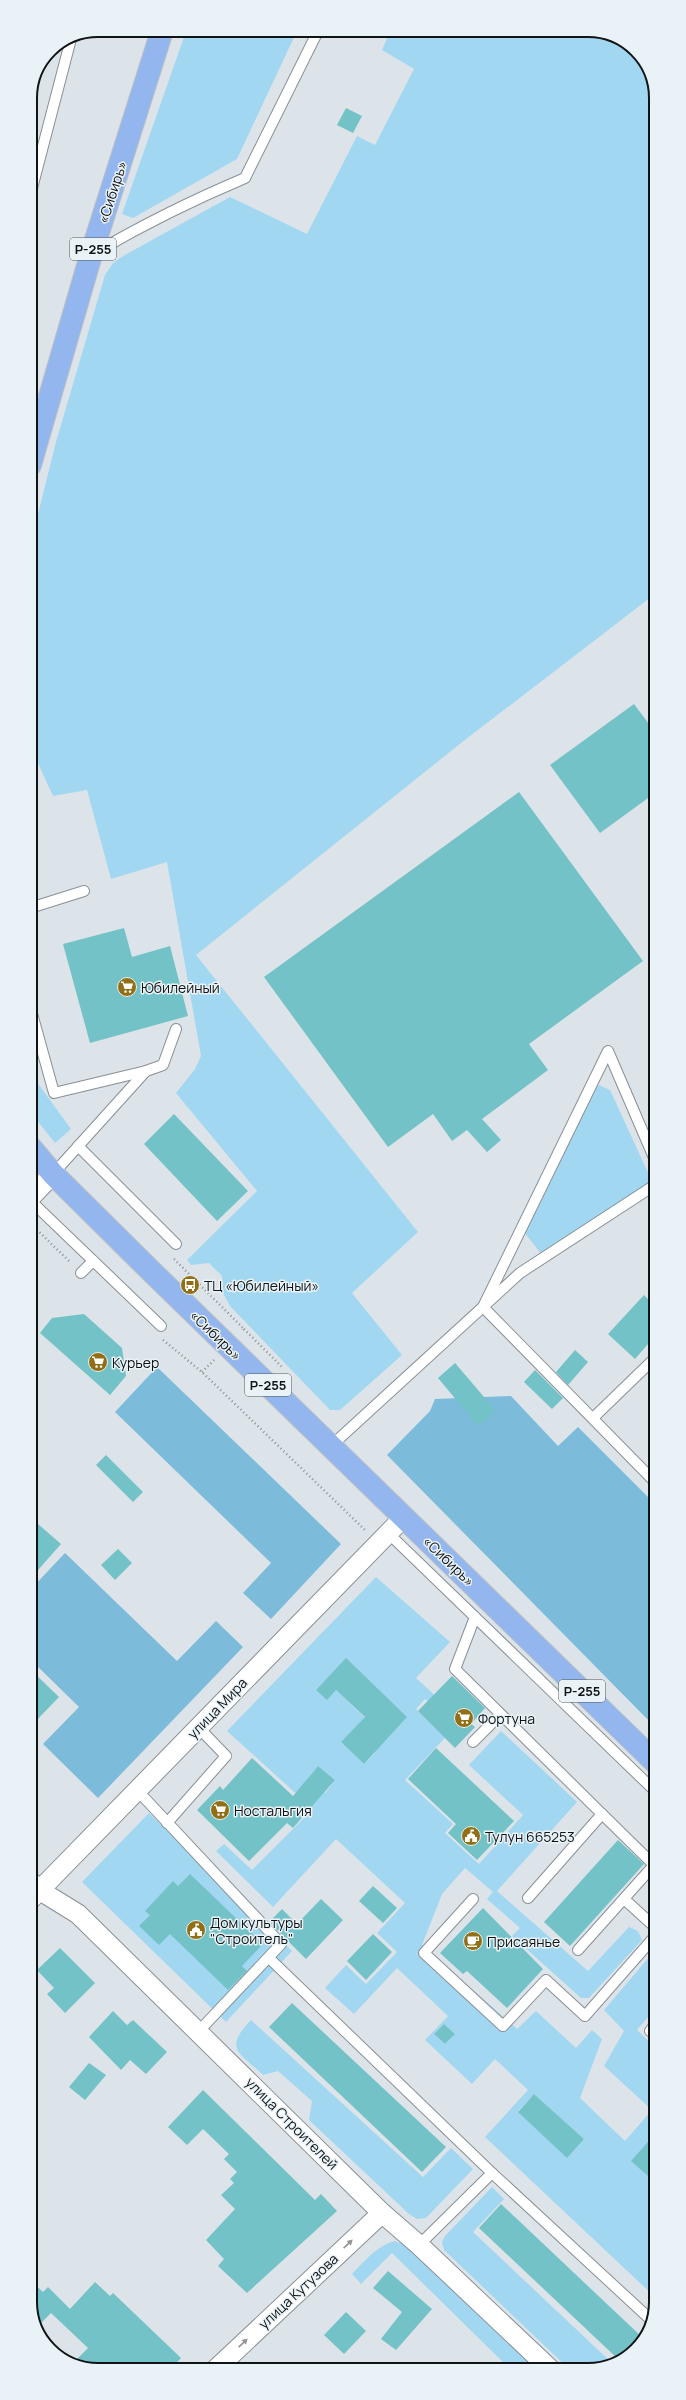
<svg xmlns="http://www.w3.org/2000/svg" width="686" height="2400" viewBox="0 0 686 2400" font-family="Manrope,sans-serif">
	<rect width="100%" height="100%" fill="#dce4e9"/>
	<g fill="#a2d7f2" fill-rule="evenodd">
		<polygon points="592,30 633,47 655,85 655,594 461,743 196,955 418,1232 352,1293 402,1355 340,1410 330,1410 230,1306 223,1293 222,1276 209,1263 191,1265 187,1260 257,1191 176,1093 195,1069 201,1056 167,862 111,879 87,790 53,796 36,759 30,755 30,546 56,442 105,275 113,263 123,256 230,197 307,234 357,136 375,145 414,69 382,50 389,34 386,32"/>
		<polygon points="296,33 237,159 133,218 122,214 185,34"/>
		<polygon points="31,1074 71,1129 55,1143 31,1113"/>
		<polygon points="599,1085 610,1090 651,1179 650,1187 542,1255 525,1233 595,1088"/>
		<path d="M 376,1577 L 450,1642 L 416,1678 L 462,1720 L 405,1780 L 453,1824 L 445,1833 L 479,1864 L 523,1815 L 469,1765 L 501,1731 L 577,1802 L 497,1891 L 588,1971 L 629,1927 L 638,1931 L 642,1940 L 589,1998 L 581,1998 L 512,1936 L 520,1928 L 487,1899 L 493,1892 L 465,1868 L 442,1894 L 422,1945 L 517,2029 L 536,2011 L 576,2048 L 592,2030 L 602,2039 L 580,2098 L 625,2141 L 652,2110 L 604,2066 L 624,2031 L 604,2010 L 656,1949 L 656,2008 L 637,2030 L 656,2048 L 656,2298 L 485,2137 L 528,2090 L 495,2059 L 472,2084 L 425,2040 L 448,2016 L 397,1968 L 354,2014 L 325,1988 L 346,1965 L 366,1984 L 397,1952 L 377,1933 L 405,1903 L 336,1839 L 273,1907 L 216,1851 L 224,1844 L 252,1870 L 313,1809 L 227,1731 ZM 346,1659 L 386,1738 L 336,1690 L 327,1699 L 316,1690 ZM 425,1699 L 446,1719 L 436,1729 L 416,1709 ZM 352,1731 L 375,1753 L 364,1764 L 341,1742 ZM 318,1766 L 335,1780 L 325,1793 L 307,1779 ZM 444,2024 L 455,2034 L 445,2044 L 434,2034 ZM 534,2094 L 584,2139 L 567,2157 L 518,2111 Z"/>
		<polygon points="149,1813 292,1951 226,2022 82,1882"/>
		<path d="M 251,2020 L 423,2177 L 451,2148 L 473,2169 L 426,2218 L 417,2219 L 409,2214 L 309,2120 L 312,2101 L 278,2071 L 263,2075 C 239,2052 223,2049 251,2020 Z"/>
		<polygon points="492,2187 504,2199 473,2232 612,2363 601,2369 569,2369 444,2250 442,2242 445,2236"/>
		<path d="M 395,2241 L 412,2248 L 535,2369 L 510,2369 L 392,2253 L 361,2284 L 352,2274 C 365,2261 376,2246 395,2241 Z"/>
	</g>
	<g fill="#7dbbda">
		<polygon points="157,1367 341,1544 271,1619 243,1593 271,1563 115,1412"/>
		<polygon points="511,1396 558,1446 578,1427 656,1505 656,1728 387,1455 430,1411 435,1399"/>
		<polygon points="65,1553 177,1661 216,1621 243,1647 98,1798 43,1744 79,1707 31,1660 31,1589"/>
	</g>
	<g fill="#73c2c7">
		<polygon points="346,108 362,116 353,133 337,125"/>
		<polygon points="634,704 655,732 655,793 600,833 550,765"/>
		<polygon points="519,792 643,961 529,1044 548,1070 482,1119 501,1140 487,1152 467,1130 452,1141 433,1114 388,1147 264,977"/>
		<polygon points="124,928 132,957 170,946 188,1016 90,1043 63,944"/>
		<polygon points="174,1114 248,1191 217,1221 144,1144"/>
		<polygon points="644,1295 655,1306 655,1336 635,1359 608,1334"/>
		<polygon points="84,1314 122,1348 126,1376 110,1395 40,1333 52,1318"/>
		<polygon points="575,1350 588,1362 568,1385 556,1372"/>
		<polygon points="455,1363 496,1411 478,1426 438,1378"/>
		<polygon points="535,1370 563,1398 552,1409 524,1382"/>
		<polygon points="106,1455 143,1492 133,1502 96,1465"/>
		<polygon points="31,1518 61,1544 31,1578"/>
		<polygon points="118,1549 132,1563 115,1580 101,1565"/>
		<polygon points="346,1658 407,1717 364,1764 341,1742 365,1717 336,1690 327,1700 316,1690"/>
		<polygon points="31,1670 59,1697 31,1726"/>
		<polygon points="452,1676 485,1708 471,1724 475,1727 455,1748 418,1711"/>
		<polygon points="436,1748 514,1821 477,1860 448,1833 456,1824 408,1779"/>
		<polygon points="252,1758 293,1796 318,1766 335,1780 293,1828 287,1823 249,1861 197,1810 220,1786 223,1790"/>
		<polygon points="618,1840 644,1864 570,1946 544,1922"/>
		<polygon points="190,1874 263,1944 242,1966 247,1971 228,1990 170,1934 159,1945 139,1926 150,1915 145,1911 173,1881 178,1886"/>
		<polygon points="373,1886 397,1908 383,1923 359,1901"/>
		<polygon points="321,1899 343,1920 306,1959 269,1922 282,1909 297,1924"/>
		<polygon points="483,1908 543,1969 507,2008 467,1971 463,1974 440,1953"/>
		<polygon points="373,1934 392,1952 366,1980 347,1961"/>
		<polygon points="60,1948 95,1983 65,2013 47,1994 54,1988 37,1970"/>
		<polygon points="292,2003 446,2147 422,2172 269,2027"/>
		<polygon points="113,2011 127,2025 133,2020 167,2052 146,2074 130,2060 121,2070 89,2037"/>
		<polygon points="444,2024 455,2034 445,2044 434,2034"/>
		<polygon points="89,2063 106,2075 85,2100 69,2087"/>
		<polygon points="203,2090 315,2200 321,2194 337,2211 247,2293 218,2266 224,2259 206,2240 235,2209 221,2195 234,2183 230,2179 237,2172 224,2159 229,2154 203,2129 187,2145 168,2127"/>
		<polygon points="534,2094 584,2139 567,2158 518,2112"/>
		<polygon points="656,2133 656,2183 631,2161"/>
		<polygon points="501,2204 643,2338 639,2347 618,2359 479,2228"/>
		<polygon points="388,2271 432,2309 396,2350 381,2339 402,2312 373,2288"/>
		<polygon points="31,2281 43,2292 48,2287 70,2309 95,2282 110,2296 113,2293 181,2358 170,2370 94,2370 74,2362 88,2348 51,2313 38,2326 31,2315"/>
		<polygon points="346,2312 366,2331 344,2354 324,2335"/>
	</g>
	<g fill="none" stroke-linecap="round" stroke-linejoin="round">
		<g stroke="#899094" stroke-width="12">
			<g id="service">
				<polyline points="30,196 72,35"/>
				<path d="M 93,254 C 142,225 193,200 245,178 L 317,33"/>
				<polyline points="30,413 44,398"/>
				<polyline points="30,908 84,891"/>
				<polyline points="31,1010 54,1093 146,1071 53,1174"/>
				<polyline points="146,1071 163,1065 176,1029"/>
				<polyline points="78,1146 176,1244"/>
				<polyline points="655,1160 608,1051 483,1307 655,1482"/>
				<polyline points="31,1201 161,1326"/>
				<polyline points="81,1273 93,1261"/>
				<polyline points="593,1418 655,1358"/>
				<polyline points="331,1446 520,1273 655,1185"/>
				<polyline points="387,1532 656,1792"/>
				<polyline points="475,1617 455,1669 602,1814 528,1898"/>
				<polyline points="473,1742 500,1715"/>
				<polyline points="137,1790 281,1944 199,2031"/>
				<polyline points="167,1823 226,1756 198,1727"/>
				<polyline points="473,1899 424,1953 503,2026 546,1980 585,2016 656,1935"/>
				<polyline points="624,1899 656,1928"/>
				<polyline points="578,1950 654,1865 602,1814"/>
				<polyline points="269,1958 492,2173 650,2319"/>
				<polyline points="650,2031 656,2023"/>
				<polyline points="419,2245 492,2173"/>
			</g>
		</g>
		<g stroke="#899094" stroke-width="21">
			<g id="minor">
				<polyline points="31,1197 53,1174"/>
				<polyline points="31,1882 39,1890 78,1914 382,2213 419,2245 550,2369"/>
				<polyline points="31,1899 404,1517"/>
				<polyline points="215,2370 382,2213"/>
			</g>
		</g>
		<g stroke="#c1c2c2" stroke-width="24">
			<g id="trunk">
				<polyline points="30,465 91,255 161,34"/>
				<polyline points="31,1148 53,1174 154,1274 656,1763"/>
			</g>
		</g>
		<g stroke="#8b9195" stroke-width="2.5" stroke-dasharray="1 3" stroke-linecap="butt">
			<polyline points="31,1224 70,1262"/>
			<polyline points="174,1259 244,1329 243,1330"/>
			<polyline points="244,1329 282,1367"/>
			<polyline points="163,1340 202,1372 365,1530"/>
			<polyline points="202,1372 214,1360"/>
		</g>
		<use href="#service" stroke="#fff" stroke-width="10"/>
		<use href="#minor" stroke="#fff" stroke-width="19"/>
		<use href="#trunk" stroke="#93b6ee" stroke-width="22"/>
	</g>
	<defs><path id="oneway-solid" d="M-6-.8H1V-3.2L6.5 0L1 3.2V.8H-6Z"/></defs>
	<g fill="#949596">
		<use href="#oneway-solid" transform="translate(348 2244) rotate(-43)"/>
		<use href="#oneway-solid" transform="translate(243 2343) rotate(-43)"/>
	</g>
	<defs>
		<g id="supermarket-disc" transform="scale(1)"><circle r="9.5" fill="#926e15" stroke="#e9f2f6"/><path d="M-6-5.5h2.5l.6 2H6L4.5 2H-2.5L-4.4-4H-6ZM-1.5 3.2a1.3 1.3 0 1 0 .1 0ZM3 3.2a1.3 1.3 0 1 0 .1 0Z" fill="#fff"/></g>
		<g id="bus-disc" transform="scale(1)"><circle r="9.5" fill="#926e15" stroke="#e9f2f6"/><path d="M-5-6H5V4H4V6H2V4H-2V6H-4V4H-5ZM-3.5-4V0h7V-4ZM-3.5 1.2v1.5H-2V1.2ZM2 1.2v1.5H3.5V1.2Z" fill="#fff"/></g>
		<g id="civic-disc" transform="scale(1)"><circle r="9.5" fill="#926e15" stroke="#e9f2f6"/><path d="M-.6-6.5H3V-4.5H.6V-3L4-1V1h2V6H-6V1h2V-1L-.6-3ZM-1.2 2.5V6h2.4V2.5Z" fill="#fff"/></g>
		<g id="cafe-disc" transform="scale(1)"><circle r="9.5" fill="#926e15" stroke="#e9f2f6"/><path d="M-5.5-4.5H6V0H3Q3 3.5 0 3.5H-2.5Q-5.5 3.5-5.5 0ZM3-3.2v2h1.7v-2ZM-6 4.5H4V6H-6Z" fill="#fff"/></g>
	</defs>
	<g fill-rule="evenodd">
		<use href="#supermarket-disc" x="127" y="987"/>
		<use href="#bus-disc" x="190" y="1285"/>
		<use href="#supermarket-disc" x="98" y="1362"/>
		<use href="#supermarket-disc" x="464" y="1718"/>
		<use href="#supermarket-disc" x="220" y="1810"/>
		<use href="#civic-disc" x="471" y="1836"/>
		<use href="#civic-disc" x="196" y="1930"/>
		<use href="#cafe-disc" x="473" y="1941"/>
	</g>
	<g text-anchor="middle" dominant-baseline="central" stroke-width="3" stroke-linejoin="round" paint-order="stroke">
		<g fill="#e9f2f6" stroke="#525759" stroke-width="1">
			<rect x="70" y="238" width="46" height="22" rx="3"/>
			<rect x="245" y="1374" width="46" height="22" rx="3"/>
			<rect x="559" y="1680" width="46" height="22" rx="3"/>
		</g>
		<g font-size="13" font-weight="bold" fill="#111416">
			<text x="93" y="249">Р-255</text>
			<text x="268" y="1385">Р-255</text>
			<text x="582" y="1691">Р-255</text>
		</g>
		<g font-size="14" fill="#111416" stroke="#e9f2f6">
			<text transform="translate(112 192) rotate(-72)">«Сибирь»</text>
			<text transform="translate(216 1335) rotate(44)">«Сибирь»</text>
			<text transform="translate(449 1561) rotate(44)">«Сибирь»</text>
			<text transform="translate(217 1708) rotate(-46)">улица Мира</text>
			<text transform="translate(292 2123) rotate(45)">улица Строителей</text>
			<text transform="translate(298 2291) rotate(-43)">улица Кутузова</text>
		</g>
		<g font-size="14" fill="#111416" stroke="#e9f2f6" text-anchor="start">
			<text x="141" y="987">Юбилейный</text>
			<text x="204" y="1285">ТЦ «Юбилейный»</text>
			<text x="112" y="1362">Курьер</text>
			<text x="478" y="1718">Фортуна</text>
			<text x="234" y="1810">Ностальгия</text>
			<text x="485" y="1836">Тулун 665253</text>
			<text x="210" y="1922">Дом культуры<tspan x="210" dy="16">"Строитель"</tspan></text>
			<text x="487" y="1941">Присаянье</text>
		</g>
	</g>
	<path d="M0 0H686V2400H0ZM98 37H588A61 61 0 0 1 649 98V2302A61 61 0 0 1 588 2363H98A61 61 0 0 1 37 2302V98A61 61 0 0 1 98 37Z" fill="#e9f2f6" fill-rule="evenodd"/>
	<path fill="none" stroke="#111416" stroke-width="2" d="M98 37H588A61 61 0 0 1 649 98V2302A61 61 0 0 1 588 2363H98A61 61 0 0 1 37 2302V98A61 61 0 0 1 98 37Z"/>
</svg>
